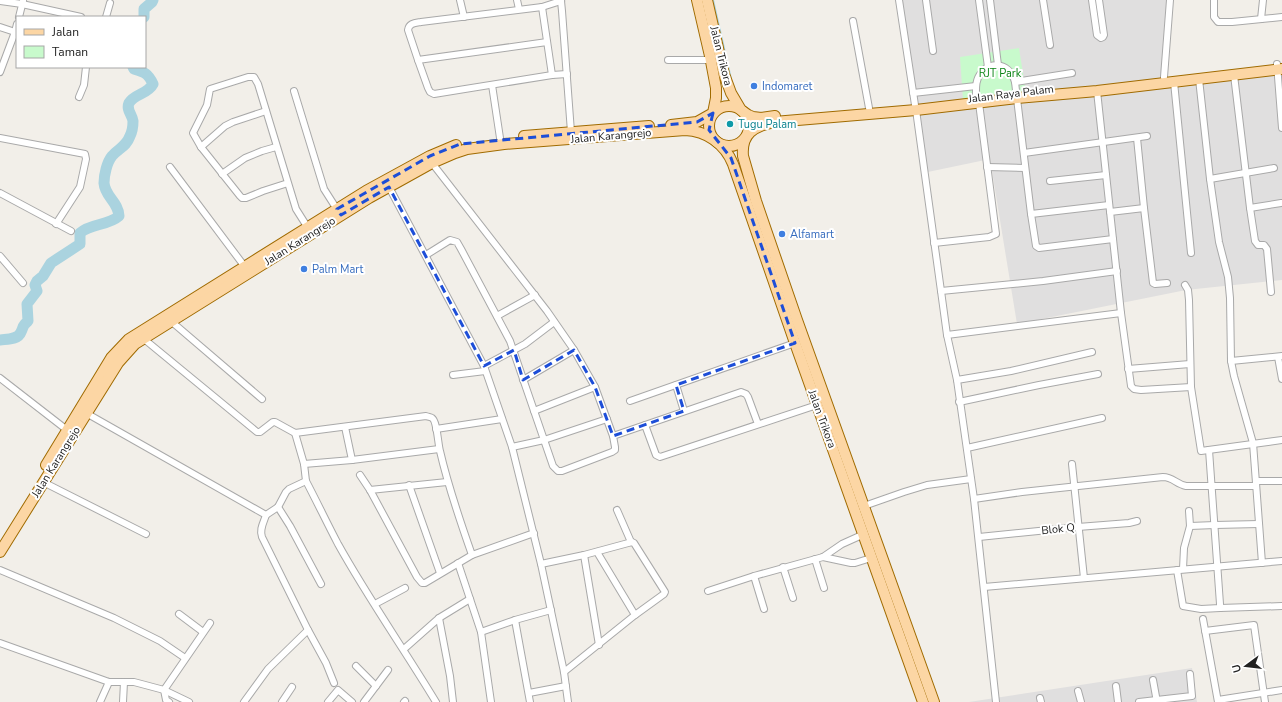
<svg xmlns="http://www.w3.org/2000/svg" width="1282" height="702" viewBox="0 0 1282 702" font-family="'Nunito Sans',sans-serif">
	<rect width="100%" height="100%" fill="#f2efe9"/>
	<g fill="#e0dfdf">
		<polygon points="897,0 1169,0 1164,84 1282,72 1282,280 1186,290 1017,324 990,159 923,173"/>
		<polygon points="1192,668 1197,702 969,702"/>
	</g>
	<polygon fill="#c8facc" points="1019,48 1026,93 963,100 960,57"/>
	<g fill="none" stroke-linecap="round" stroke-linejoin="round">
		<polyline stroke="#aad3df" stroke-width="2" points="713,0 731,79"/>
		<g stroke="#aad3df" stroke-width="11">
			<polyline points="144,17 144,9 152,2 153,0"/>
			<path d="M 0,340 C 7,339 18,340 21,332 C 24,326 22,326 28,321 L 27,304 L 37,291 L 35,285 L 37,281 L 43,276 L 51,263 L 80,244 L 80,233 C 91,223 108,226 119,216 C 118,201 105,197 104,183 C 104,175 107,162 112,156 C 119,148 126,147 130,136 C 132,132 133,125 133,121 C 132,114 126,110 129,103 C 134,94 148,94 153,84 C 148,73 144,72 134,69 L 133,67"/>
		</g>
		<g stroke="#a9a9a9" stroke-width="8">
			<g id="minor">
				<polyline points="460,0 464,17"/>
				<polyline points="517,0 519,9"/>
				<path d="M 560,0 L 561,1 L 542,7 L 421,22 C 415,23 409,23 408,30 L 418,60 L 428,88 L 430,92 L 434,94 L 552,75 L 567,74"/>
				<polyline points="899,0 915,105"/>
				<polyline points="926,0 933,51"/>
				<polyline points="979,0 988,67"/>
				<polyline points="990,0 998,65"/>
				<polyline points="1043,0 1050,45"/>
				<polyline points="1092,0 1097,35 1101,38 1103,37 1104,35 1099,0"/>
				<polyline points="1214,0 1214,17 1218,22 1232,22 1282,17"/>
				<polyline points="0,1 22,4 81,17"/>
				<polyline points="561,1 562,11 571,132"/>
				<polyline points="542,7 552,75"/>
				<polyline points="19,17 23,1"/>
				<polyline points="106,17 110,3"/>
				<polyline points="1261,19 1263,0"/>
				<polyline points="853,21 869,108"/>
				<polyline points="0,27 15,32"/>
				<polyline points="418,60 547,42"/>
				<polyline points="668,60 711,60"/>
				<polyline points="1277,64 1282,128"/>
				<polyline points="0,72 15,32 17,24"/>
				<polyline points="1234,75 1250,208 1255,241 1258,245 1264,245 1267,249 1271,292"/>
				<polyline points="1164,77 1170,0"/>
				<polyline points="1199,79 1210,179 1219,242 1228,277 1230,298 1231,361 1234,376 1253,443 1262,563"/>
				<polyline points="1015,82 1072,73"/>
				<polyline points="1174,82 1191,253"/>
				<polyline points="492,85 500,138"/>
				<polyline points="294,91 324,189 338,211"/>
				<polyline points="1097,91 1121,313 1131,386 1134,389 1141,390 1191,387"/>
				<polyline points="913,93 976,86"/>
				<polyline points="79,97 84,85 86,67"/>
				<path d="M 976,98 C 976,89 975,80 981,73 C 992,59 1011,65 1015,82 L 1031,214 L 1036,246 L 1039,248 L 1113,239"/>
				<polyline points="916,110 941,291 947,335 957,380 974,499 996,702"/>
				<polyline points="0,138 85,154 86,159 80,187 56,224"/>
				<polyline points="1137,138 1144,208 1153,283 1155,284 1167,283"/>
				<polyline points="201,147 225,126 233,122 266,111"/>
				<polyline points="1024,153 1147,136"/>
				<polyline points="432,163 547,311 574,350 595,387 613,436"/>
				<polyline points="170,167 245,267"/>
				<polyline points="987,167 1025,168"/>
				<polyline points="222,174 245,158 262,151 276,147"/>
				<polyline points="1210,179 1274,168"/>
				<polyline points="1050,181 1106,175"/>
				<polyline points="288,183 263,191 246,198 242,198 240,196 201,147 193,133 207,105 210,89 248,77 254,77 258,84 296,209 308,228"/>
				<polyline points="389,187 484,366 512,447 541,564 564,672 568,702"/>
				<polyline points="0,193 71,231"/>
				<polyline points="1250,208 1281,203"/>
				<polyline points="1110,212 1144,208"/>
				<polyline points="1031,214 1109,205"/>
				<polyline points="934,243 989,237 996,234 979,103"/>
				<polyline points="426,255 450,240 457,242 461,249 510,341 553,466 558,471 562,471 612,452 615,450 615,447 613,436 741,392 746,394 748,397 758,424"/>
				<polyline points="0,256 23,283"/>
				<polyline points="1185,285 1188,290 1189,300 1191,387 1201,451 1282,440"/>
				<polyline points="941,291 1043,281 1117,271"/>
				<polyline points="497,316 535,295"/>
				<polyline points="172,322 262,399"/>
				<polyline points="947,335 1121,313"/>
				<path d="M 144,339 L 257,432 L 260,432 L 273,422 L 275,422 L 295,433 L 426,416 C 428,417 431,417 432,418 C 437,421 438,444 440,451 C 448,486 460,521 472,555"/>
				<polyline points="1278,357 1282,379"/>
				<polyline points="1231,361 1282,356"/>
				<polyline points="484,366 525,344 554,322"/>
				<polyline points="1128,369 1190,364"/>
				<polyline points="453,375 485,371"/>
				<polyline points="0,378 67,430"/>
				<polyline points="523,380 574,350"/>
				<polyline points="957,380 1011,371 1092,352"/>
				<polyline points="676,385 684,411"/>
				<polyline points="630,401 795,343"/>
				<polyline points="959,402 1039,385 1098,374"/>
				<polyline points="534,411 595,387"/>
				<polyline points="86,413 266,515 278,507 286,492 289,489 306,481 304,464 295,433"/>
				<polyline points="645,425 656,455 660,457 817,405"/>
				<polyline points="345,427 352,460"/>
				<polyline points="436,429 502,419"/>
				<polyline points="512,447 544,440 607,419"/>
				<polyline points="967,448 1102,418"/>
				<polyline points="304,464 352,460 439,449"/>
				<polyline points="1072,464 1084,578"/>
				<polyline points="360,475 370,490 417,577 422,583 425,583 472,555 534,533"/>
				<path d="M 306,481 C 317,502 327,523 338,544 C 368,598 404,649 436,702"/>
				<polyline points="1256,481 1282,481"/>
				<polyline points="43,482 146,534"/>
				<polyline points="409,485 440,573"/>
				<polyline points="370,490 447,482"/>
				<path d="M 974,499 L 1022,492 L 1163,477 C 1173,477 1176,484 1186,486 L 1256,486"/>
				<polyline points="864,506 904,492 927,485 971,479"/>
				<polyline points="278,507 290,526 321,584"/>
				<polyline points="617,510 631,542"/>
				<path d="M 266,515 C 264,522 259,529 262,537 L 308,630 L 326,663 L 334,683"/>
				<polyline points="1190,526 1215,525 1259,524"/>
				<polyline points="979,537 1078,527 1129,523 1137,521"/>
				<polyline points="597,552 635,615"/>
				<polyline points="584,555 599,645"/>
				<polyline points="823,557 851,563 855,563 871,558"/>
				<polyline points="815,559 824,588"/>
				<polyline points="458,563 481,632 491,702"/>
				<polyline points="541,564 584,555 632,542 634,543 665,592 664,594 635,615 564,672"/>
				<polyline points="783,567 793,598"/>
				<polyline points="1183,569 1184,548 1190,526 1189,511"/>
				<polyline points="0,570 114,618 160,641 185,658"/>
				<polyline points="1177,570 1183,606 1201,609 1220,608 1220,604 1209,450"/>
				<polyline points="754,576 764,609"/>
				<polyline points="984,587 1282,561"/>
				<polyline points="708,591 754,576 823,557 842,544 862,535"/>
				<polyline points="375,604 405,588"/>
				<polyline points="1220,608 1282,606"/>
				<polyline points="179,614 203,632"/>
				<polyline points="439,618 450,676 453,702"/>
				<polyline points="1203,619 1218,702"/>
				<polyline points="515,620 530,702"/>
				<polyline points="1205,631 1254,625 1265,702"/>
				<polyline points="481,632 515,620 551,610"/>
				<polyline points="0,643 109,682 134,682 164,690 189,702"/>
				<polyline points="404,649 439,618 470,599"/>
				<polyline points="356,666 376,686 364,702"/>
				<polyline points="1153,680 1157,702"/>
				<polyline points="376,686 388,670"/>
				<polyline points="1116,686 1118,702"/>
				<polyline points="1078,691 1081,702"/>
				<polyline points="529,693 566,686"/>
				<polyline points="1040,698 1041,702"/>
				<polyline points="1218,700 1282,690"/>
				<polyline points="100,702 109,682"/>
				<polyline points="123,702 124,682"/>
				<polyline points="169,702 166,700 164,690 210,623"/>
				<polyline points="244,702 268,669 308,630"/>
				<polyline points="282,702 292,687"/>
				<polyline points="328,702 338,690 352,702"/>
				<polyline points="404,702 405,701"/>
				<polyline points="1139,702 1192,696 1190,674"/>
			</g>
		</g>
		<g stroke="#a06b00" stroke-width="12">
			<g id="primary">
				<polyline points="707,0 724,74 731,93 741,110 748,115 753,117 761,118 775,116"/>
				<circle cx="729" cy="126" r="20"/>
				<polyline points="671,125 697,122 713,113 716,98 716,88 710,56 697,0"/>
				<polyline points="524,136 649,126"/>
				<polyline points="46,465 111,358 129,339 366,191 430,156 456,145"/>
				<path d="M 0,552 L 118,363 L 135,344 L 369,198 L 432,163 L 455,153 L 467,149 L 504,144 L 685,130 C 707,131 725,144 733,164 L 795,343 L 923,702"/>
				<path d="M 934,702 L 797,320 L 756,201 L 743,156 C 741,134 754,126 774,122 L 916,110 L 1017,98 L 1097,91 L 1282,69"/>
			</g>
		</g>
		<use href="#minor" stroke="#fff" stroke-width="6"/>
		<use href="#primary" stroke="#fcd6a4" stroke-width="10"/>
	</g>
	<path fill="none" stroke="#1d4ed8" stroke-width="3" stroke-dasharray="8 5" stroke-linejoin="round" d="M 713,113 L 709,130 L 731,158 L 795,343 L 676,385 L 684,411 L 613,436 L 595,387 L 574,350 L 523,380 L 514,350 L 484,366 L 389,187 L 341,215 L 337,209 L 430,156 L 460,144 L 697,122 Z"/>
	<g fill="#3f7fe0" stroke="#fff" stroke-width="1.5">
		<circle cx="754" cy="86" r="4"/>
		<circle cx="782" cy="234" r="4"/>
		<circle cx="304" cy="269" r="4"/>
	</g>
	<circle fill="#0f9aa8" stroke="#fff" stroke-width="1.5" cx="730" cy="124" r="4"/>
	<g text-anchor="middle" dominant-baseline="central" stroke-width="4" stroke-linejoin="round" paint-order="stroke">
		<g font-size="11" fill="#222" stroke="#fff">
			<text transform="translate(721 56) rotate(76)">Jalan Trikora</text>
			<text transform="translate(1011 94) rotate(-7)">Jalan Raya Palam</text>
			<text transform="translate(611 136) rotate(-5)">Jalan Karangrejo</text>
			<text transform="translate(300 241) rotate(-32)">Jalan Karangrejo</text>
			<text transform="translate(822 419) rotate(70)">Jalan Trikora</text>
			<text transform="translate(56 462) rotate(-58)">Jalan Karangrejo</text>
			<text transform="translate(1058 529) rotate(-6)">Blok Q</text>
		</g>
		<g font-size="11" fill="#0c8416" stroke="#fff">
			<text x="1000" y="73">RJT Park</text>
		</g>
		<g font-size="11" fill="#366cbe" stroke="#fff" text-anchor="start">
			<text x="762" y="86">Indomaret</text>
			<text x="790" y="234">Alfamart</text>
			<text x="312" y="269">Palm Mart</text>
		</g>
		<g font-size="11" fill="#0d838f" stroke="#fff" text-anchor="start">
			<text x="738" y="124">Tugu Palam</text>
		</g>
	</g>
	<rect x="16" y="16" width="130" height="52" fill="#ffffff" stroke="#a7a7a7"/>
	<rect x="24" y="29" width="20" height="6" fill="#fcd6a4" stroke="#a7a7a7"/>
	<text x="52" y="36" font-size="12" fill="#222222">Jalan</text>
	<rect x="24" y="46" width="20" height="12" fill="#c8facc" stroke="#a7a7a7"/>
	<text x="52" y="56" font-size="12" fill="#222222">Taman</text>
	<g transform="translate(1246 666) rotate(255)" stroke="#ffffff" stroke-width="3" paint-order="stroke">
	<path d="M0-3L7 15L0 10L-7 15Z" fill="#222222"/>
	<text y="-6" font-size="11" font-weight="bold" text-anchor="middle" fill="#222222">U</text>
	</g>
</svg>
